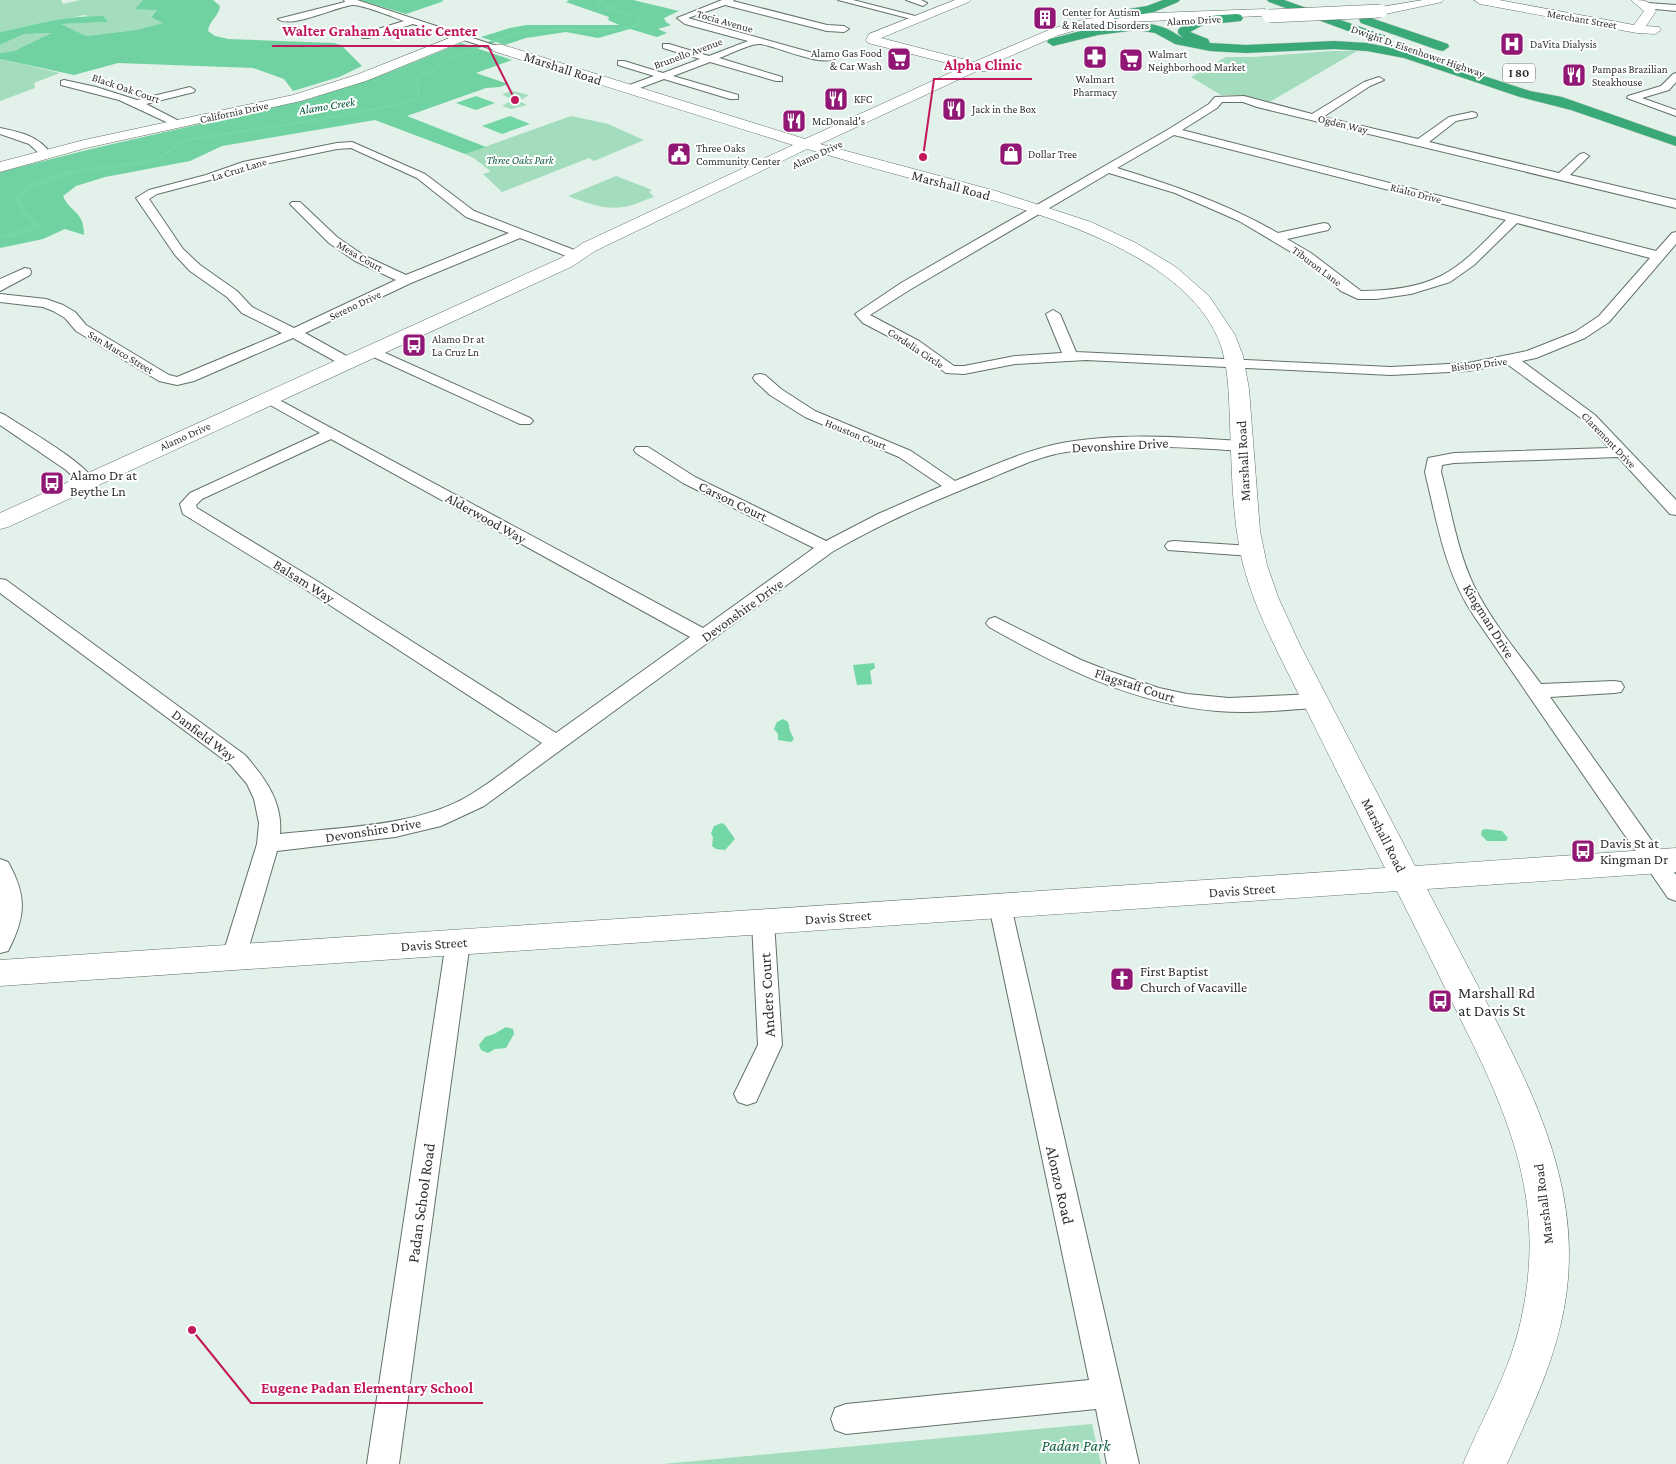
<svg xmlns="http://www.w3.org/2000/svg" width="1676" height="1464" viewBox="0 0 1676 1464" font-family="'Crimson Pro',serif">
	<rect width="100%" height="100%" fill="#e2f1e9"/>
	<g fill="#a3ddbd">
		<polygon points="0,0 61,0 63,4 80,0 143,0 141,3 157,10 151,16 164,23 136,30 86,36 60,24 107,22 85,15 0,32"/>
		<polygon points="54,33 14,51 0,53 0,45 24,34"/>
		<polygon points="1332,51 1357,51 1268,103 1240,95 1221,95 1191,77 1226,57 1254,57"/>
		<polygon points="0,59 60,73 34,83 35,88 0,101"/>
		<polygon points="513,91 529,95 519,101 527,105 511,109 502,106 512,100 502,94"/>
		<polygon points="571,116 608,124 644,140 594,161 589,158 502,192 483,174 490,172 489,170 475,159 465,154"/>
		<path d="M 616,176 L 652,190 L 649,192 L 654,197 C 647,199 639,203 632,205 C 610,212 589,204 568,196 Z"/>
		<polygon points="1092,1424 1101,1464 663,1464"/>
	</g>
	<g fill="#70d2a1">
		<path d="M 143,0 L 213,0 L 220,6 C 219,16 209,21 208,31 L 215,36 L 228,39 L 334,43 L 341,45 L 362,66 L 339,77 L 293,91 L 284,79 L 253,68 L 118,63 L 74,75 L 0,59 L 0,53 L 14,51 L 52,33 L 24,34 L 0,45 L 0,32 C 34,25 68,15 103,16 L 108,22 L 61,24 L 86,36 L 136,30 L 163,23 L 151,17 L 157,10 L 135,9 Z"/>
		<polygon points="359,0 441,0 444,1 406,14"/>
		<polygon points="569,0 633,0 679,11 664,18 666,22 671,25 658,29 667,33 657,37 630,29 598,38 566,32 526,38 505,45 481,37 510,28 527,25 619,25 608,20 609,17 566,2"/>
		<path d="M 461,43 L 512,60 L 476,73 L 508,84 L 500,87 L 486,88 L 407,116 L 486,147 L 465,154 L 375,120 L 222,146 L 190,161 L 105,177 L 76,186 L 63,196 C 70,213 84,210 84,235 L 65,229 L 43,239 L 0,248 L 0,172 L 91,149 L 310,99 L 387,73 Z"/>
	</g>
	<g fill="#73d6a5">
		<polygon points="476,96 495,103 476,110 456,103"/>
		<polygon points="510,116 530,124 502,134 482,126"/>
		<polygon points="874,663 875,668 870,671 872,684 857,685 853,665"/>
		<polygon points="783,719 788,722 790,731 794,739 791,742 778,740 778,734 774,729 777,722"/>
		<polygon points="722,823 725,825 735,839 725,850 716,849 712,846 713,837 711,833 714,826"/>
		<polygon points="1486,829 1502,831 1508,838 1506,841 1487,841 1481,835 1482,830"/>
		<polygon points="506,1027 513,1029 514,1034 506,1048 495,1049 488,1053 481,1050 479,1045 485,1037 494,1034"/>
	</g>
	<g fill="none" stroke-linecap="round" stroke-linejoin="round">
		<path stroke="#73d6a5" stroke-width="2.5" d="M 138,163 L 155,161 L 185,140 L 305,122 L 392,106 L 419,97 L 417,78 L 437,70 L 440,63 C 474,49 508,32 546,30 C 576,28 607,34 637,25 L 640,19 L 597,2 L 603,0"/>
		<polyline stroke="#73d6a5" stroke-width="4" points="0,237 13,235 38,226 24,212 18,200 29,187 67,173 147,162"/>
		<g stroke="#647169" stroke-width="2">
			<g id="street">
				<path d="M 344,0 L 357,0 L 503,48 L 501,50 L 495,50 L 413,24 L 368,38 L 362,38 L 362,34 L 404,21 C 393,17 361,4 352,5 C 336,7 290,29 278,19 L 345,2 Z"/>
				<path d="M 722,0 L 734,0 L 733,1 L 827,25 L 844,26 L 849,29 L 844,32 L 827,31 L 725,5 L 688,18 L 813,53 L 834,56 L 836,58 C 823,68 776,46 760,44 C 751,43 728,55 719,58 L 782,77 L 782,81 L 776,81 L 710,62 L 673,76 L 738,95 L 738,99 L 730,99 L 664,79 L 632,91 L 624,91 L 624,87 L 654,76 L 618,65 L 618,61 L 624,61 L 663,73 L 700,59 L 663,48 L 663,44 L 669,44 L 709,56 L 748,41 L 685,24 L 677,18 Z"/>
				<polygon points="838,0 853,0 923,18 919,21"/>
				<polygon points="906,0 921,0 927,3 923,6"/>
				<polygon points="1648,3 1676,5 1676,11 1645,8 1644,6"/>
				<polygon points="1676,73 1676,82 1669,90 1642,98 1676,110 1676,116 1627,98 1628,96 1661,86 1673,74"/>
				<path d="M 1379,77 L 1384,80 L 1370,86 L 1323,117 L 1418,139 L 1449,117 L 1472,112 L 1476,113 L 1477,115 L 1476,117 L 1456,121 L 1429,142 L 1559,173 L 1580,154 L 1584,153 L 1589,156 L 1570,175 L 1676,200 L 1676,208 L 1257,107 L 1243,102 L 1222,102 L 1217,108 L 1182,130 L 1656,251 L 1672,233 L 1676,232 L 1676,244 L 1609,322 L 1585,338 L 1536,358 L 1522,361 L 1595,415 L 1676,500 L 1676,515 L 1670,514 L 1618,457 L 1454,463 L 1442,465 L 1441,472 C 1451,509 1457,551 1474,586 C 1491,621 1518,653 1541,684 L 1614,681 L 1621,682 L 1624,687 L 1621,692 L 1614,693 L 1550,697 L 1676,875 L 1676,901 L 1668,898 L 1474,616 C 1445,573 1437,522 1425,472 L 1428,458 L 1454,453 L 1609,448 L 1585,421 L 1507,364 L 1468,371 L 1391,375 L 1086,360 L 1015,364 L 964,374 L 946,373 L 909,347 L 863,323 L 855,314 L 901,283 L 1169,129 L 1209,104 L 1215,97 L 1244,96 L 1312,114 L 1364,82 ZM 1174,135 L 1506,220 C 1486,240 1466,263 1441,276 C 1417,288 1387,291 1361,291 L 1311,253 L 1287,239 L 1328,230 L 1330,227 L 1328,224 L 1324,223 L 1278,233 C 1227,204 1173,185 1117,168 ZM 1109,173 L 1175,193 L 1239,221 L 1303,259 L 1341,291 L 1358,299 L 1376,299 L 1411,294 L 1450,282 L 1474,265 L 1517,223 L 1650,258 L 1599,316 L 1575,332 L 1527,351 L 1468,363 L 1391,367 L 1076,352 L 1060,314 L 1053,310 L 1046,314 L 1062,353 L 1015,356 L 964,366 L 954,366 L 919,341 L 870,315 L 911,289 Z"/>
				<polygon points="64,80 96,87 137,100 190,87 195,90 194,92 146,104 181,122 182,124 177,127 119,100 61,85 61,81"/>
				<path d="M 0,128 C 20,132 39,136 51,154 L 50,156 L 42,156 L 29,144 L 0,134 Z"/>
				<path d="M 352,142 L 425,174 L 474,211 L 582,253 L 584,256 L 582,259 L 574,259 L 520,238 L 411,283 L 305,333 L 352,359 L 354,362 L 352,365 L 342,365 L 293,338 L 194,381 L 177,385 L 159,381 L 76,331 L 65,318 L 53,311 L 43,307 L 0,302 L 0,294 L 46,299 L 63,305 L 75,312 L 86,325 L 169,375 L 177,377 L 282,333 L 242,313 L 227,297 L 190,271 L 175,255 L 136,198 L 149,190 L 206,175 L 243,162 L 337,143 ZM 351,148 L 417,178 L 466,217 L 509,233 L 406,275 L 363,255 L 337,237 L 300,202 L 292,202 L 290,204 L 329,243 L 355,261 L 396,280 L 294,328 L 252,307 L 237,291 L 200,265 L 183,249 L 149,199 L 157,194 L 214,179 L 250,167 L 337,149 Z"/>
				<polygon points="25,268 30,269 31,272 30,275 0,291 0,279"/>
				<polygon points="372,347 530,418 533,421 530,424 520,424 367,354 365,351 367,348"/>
				<path d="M 760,374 L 765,375 L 781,389 L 815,411 L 911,451 L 955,481 C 989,467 1022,452 1057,444 C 1116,432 1181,437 1241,441 L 1246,443 L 1249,446 L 1246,449 L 1241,451 C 1183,447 1124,443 1066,452 C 1040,456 1015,468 991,478 C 936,500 883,522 832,552 L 484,806 L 441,826 L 395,837 L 277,851 L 246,957 L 242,964 L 234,967 L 226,964 L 222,957 L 257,844 L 259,823 L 254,799 L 247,784 L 231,765 L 0,593 L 0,579 L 6,580 L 245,755 C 265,778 283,802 280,834 C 341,827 417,827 470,795 C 495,780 519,760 542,743 L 305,589 L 183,514 L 180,504 L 190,493 L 320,433 L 263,401 L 261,398 L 263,395 L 268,394 L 703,628 L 814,548 L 683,483 L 636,453 L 634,450 L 636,447 L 648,447 L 695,477 L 826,541 L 878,514 L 942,486 L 899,457 L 805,417 L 770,395 L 755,381 L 753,378 L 755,375 ZM 331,439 L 690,637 L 556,733 L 317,581 L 197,508 L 196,505 L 202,499 Z"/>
				<path d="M 0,413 L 5,415 C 29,431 80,459 95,481 L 93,484 L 81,484 L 66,470 L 0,425 Z"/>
				<polygon points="1174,541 1251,546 1257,547 1260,551 1257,555 1251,556 1168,550 1165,546 1168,542"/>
				<path d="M 995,617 L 1081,660 L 1109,671 L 1159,688 L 1187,694 L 1229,698 L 1316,694 L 1323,696 L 1326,701 L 1323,706 L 1316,708 C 1283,710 1250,714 1217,711 C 1134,704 1060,667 989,627 L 986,623 L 989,619 Z"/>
				<path d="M 0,859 L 8,862 C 27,896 26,916 8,951 L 0,953 Z"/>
				<polygon points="1000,897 1008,900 1011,906 1139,1464 1107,1464 1096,1409 846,1434 835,1430 831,1419 835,1408 846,1404 1089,1380 989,906 992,900"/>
				<polygon points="763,913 771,916 774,922 782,1045 756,1102 747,1105 738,1102 734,1094 758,1045 752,922 755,916"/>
				<polygon points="458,933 466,935 470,942 399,1464 367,1464 446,942 450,935"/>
			</g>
		</g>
		<g stroke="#647169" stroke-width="1">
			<g id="secondary">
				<path d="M 955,0 L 971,0 L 969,2 L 881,38 L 974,62 L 1051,29 L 1086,19 L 1128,14 L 1265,9 L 1267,12 L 1265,15 L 1261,16 L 1128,22 L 1087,27 L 1059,35 L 987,66 L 986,71 L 977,71 L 820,144 L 996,191 L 1091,222 L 1136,243 L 1176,267 L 1209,296 L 1235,335 L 1243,356 L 1249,389 L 1260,531 L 1267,565 L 1278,597 L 1300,645 L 1415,866 L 1676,848 L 1676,872 L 1427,889 C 1448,929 1469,969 1490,1009 C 1542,1109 1588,1207 1561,1323 C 1550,1372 1527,1418 1507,1464 L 1463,1464 C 1483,1417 1510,1371 1521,1320 C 1547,1203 1510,1118 1459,1016 C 1438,974 1418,932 1397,891 L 0,986 L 0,960 L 1385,868 C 1357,811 1328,754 1300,697 C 1279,654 1255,611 1243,564 C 1232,519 1232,472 1230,426 C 1229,400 1229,374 1222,349 C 1190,246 1008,204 917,180 C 880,170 844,160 807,149 L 595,251 L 573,266 L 8,527 L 0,529 L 0,513 L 561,258 L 583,243 L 793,145 L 493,51 L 492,48 L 493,45 L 503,45 L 805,139 L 963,67 L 868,43 L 866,40 L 869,34 Z"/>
				<polygon points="1423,0 1444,0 1442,2 1381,15 1375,11 1381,7"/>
				<path d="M 1474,0 L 1499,0 L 1634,25 L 1644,11 L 1631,0 C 1643,0 1651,0 1656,11 L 1646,26 L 1659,27 L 1661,30 L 1655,34 L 1637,33 L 1480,4 Z"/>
				<polygon points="462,33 466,34 468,37 466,40 366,81 301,101 86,148 0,172 0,162 84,140 293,95 356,75"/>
			</g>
		</g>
		<g stroke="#cdcecd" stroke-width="1">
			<g id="highway">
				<polygon points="1163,0 1180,0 1178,2 1154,12 1115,19 1109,15 1111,12 1147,6"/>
				<polygon points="1267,0 1284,0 1386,36 1388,39 1386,42 1378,42 1269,2"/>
				<path d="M 1237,14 L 1241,15 L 1243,18 L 1241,21 L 1203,25 L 1190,32 L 1208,39 L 1210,43 L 1246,45 L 1334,41 L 1367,43 L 1407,51 L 1530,91 L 1562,97 L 1676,137 L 1676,146 L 1571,110 L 1520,97 L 1404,58 L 1367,51 L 1334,49 L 1246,53 L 1210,51 L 1175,44 L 1155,33 L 1137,30 L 1098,35 L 1053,46 L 1047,42 L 1049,39 C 1084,31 1127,15 1162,27 C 1169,29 1176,34 1183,38 L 1178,33 L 1178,30 C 1191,14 1218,16 1237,14 Z"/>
				<polygon points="1365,16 1448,44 1449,47 1443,51 1438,50 1361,23 1359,20"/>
			</g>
		</g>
		<use href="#street" fill="#fff" fill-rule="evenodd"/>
		<use href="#secondary" fill="#fff" fill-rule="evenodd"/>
		<use href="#highway" fill="#39a977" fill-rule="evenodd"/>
		<g stroke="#647169" stroke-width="14" stroke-linecap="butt">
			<polyline id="secondary-bridge" points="1269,16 1381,11"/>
		</g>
		<use href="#secondary-bridge" stroke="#fff" stroke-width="13"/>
	</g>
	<defs>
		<g id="building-square" transform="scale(1.25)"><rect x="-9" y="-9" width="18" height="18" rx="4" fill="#911774" stroke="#fff"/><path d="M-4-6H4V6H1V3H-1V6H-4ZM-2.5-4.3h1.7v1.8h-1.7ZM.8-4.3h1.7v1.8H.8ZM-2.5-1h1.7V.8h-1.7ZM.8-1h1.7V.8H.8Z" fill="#fff"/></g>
		<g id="hospital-square" transform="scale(1.25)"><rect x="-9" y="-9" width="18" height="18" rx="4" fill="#911774" stroke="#fff"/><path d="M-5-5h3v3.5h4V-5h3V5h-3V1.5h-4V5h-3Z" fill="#fff"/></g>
		<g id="pharmacy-square" transform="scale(1.25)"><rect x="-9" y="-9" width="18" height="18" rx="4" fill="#911774" stroke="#fff"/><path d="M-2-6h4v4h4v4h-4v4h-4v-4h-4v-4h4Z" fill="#fff"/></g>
		<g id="supermarket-square" transform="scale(1.25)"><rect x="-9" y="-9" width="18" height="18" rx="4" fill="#911774" stroke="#fff"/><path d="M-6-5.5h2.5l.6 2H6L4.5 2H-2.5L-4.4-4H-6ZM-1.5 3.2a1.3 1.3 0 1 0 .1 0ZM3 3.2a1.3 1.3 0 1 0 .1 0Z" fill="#fff"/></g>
		<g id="restaurant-square" transform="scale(1.25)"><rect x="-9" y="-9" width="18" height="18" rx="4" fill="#911774" stroke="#fff"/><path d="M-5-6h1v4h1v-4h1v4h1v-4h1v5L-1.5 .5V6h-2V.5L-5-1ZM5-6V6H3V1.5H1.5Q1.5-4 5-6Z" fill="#fff"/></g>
		<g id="civic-square" transform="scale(1.25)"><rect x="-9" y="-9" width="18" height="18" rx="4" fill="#911774" stroke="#fff"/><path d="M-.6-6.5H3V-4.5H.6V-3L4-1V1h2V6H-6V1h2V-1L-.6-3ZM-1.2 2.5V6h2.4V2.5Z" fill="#fff"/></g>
		<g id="shop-square" transform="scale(1.25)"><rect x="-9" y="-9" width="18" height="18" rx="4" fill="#911774" stroke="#fff"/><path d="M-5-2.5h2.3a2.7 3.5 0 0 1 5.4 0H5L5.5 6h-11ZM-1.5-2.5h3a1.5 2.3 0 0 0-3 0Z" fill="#fff"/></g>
		<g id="bus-square" transform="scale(1.25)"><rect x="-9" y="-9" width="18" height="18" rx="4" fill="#911774" stroke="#fff"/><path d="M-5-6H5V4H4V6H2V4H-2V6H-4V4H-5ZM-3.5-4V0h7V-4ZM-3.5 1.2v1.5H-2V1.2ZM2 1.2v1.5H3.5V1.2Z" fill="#fff"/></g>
		<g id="church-square" transform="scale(1.25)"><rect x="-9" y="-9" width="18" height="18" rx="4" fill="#911774" stroke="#fff"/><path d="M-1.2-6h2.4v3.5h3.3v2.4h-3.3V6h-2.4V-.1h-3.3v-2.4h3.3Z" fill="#fff"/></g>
	</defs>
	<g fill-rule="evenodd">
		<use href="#building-square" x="1045" y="18"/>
		<use href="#hospital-square" x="1512" y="44"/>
		<use href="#pharmacy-square" x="1095" y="57"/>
		<use href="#supermarket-square" x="899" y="59"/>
		<use href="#supermarket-square" x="1131" y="60"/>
		<use href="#restaurant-square" x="1574" y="75"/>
		<use href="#restaurant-square" x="836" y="99"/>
		<use href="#restaurant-square" x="954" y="109"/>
		<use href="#restaurant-square" x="794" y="121"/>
		<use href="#civic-square" x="679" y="154"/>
		<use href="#shop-square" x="1011" y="154"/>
		<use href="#bus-square" x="414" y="345"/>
		<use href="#bus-square" x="52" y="483"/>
		<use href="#bus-square" x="1583" y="851"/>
		<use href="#church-square" x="1122" y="979"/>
		<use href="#bus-square" x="1440" y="1001"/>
	</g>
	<g text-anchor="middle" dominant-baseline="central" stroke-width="4" stroke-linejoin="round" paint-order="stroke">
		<g font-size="11" fill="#2d322f" stroke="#fff" text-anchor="start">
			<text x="1062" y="12">Center for Autism<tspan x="1062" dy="13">&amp; Related Disorders</tspan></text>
			<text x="1530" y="44">DaVita Dialysis</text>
			<text x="882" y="53" text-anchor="end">Alamo Gas Food<tspan x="882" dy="13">&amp; Car Wash</tspan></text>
			<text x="1148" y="54">Walmart<tspan x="1148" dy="13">Neighborhood Market</tspan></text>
			<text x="1592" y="69">Pampas Brazilian<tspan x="1592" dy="13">Steakhouse</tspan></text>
			<text x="1095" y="79" text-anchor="middle">Walmart<tspan x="1095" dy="13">Pharmacy</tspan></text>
			<text x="854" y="99">KFC</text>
			<text x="972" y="109">Jack in the Box</text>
			<text x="812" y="121">McDonald's</text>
			<text x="696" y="148">Three Oaks<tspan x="696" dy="13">Community Center</tspan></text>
			<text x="1028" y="154">Dollar Tree</text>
			<text x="432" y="339">Alamo Dr at<tspan x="432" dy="13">La Cruz Ln</tspan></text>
		</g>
		<g font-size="11" fill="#2d322f" stroke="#fff">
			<text transform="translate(1582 19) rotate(10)">Merchant Street</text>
			<text transform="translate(1194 20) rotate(-3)">Alamo Drive</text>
			<text transform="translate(725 21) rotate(16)">Tocia Avenue</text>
			<text transform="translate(1418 51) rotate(19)">Dwight D. Eisenhower Highway</text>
			<text transform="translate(688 53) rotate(-20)">Brunello Avenue</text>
			<text transform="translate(126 88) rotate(19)">Black Oak Court</text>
			<text transform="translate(234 112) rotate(-12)">California Drive</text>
			<text transform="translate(1343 124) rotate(14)">Ogden Way</text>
			<text transform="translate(817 154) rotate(-25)">Alamo Drive</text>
			<text transform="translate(239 169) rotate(-17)">La Cruz Lane</text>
			<text transform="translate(1416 193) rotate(15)">Rialto Drive</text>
			<text transform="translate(360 256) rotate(30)">Mesa Court</text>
			<text transform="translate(1317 266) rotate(37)">Tiburon Lane</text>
			<text transform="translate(355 305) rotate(-25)">Sereno Drive</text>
			<text transform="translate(916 348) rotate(33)">Cordelia Circle</text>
			<text transform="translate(121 352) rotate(31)">San Marco Street</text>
			<text transform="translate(1479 364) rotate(-7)">Bishop Drive</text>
			<text transform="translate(856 434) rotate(22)">Houston Court</text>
			<text transform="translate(185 436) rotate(-24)">Alamo Drive</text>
			<text transform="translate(1609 440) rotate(46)">Claremont Drive</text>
		</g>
		<g font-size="11" font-style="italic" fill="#156040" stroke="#fff">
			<text x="520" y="160">Three Oaks Park</text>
		</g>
		<rect fill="#fff" stroke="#6c706d" stroke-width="1" x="1503" y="63.5" width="32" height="19" rx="4"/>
		<g font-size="12" font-weight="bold" fill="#2d322f">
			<text x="1519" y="73">I 80</text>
		</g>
		<g font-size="12" font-style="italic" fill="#025637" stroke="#fff">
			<text transform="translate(327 106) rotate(-9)">Alamo Creek</text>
		</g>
		<g font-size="14" fill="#2d322f" stroke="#fff">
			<text transform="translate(563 68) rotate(18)">Marshall Road</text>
			<text transform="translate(951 185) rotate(15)">Marshall Road</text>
			<text transform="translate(1120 445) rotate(-3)">Devonshire Drive</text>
			<text transform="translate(1243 461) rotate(-93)">Marshall Road</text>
			<text transform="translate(733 501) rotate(26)">Carson Court</text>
			<text transform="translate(486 518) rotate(29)">Alderwood Way</text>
			<text transform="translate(304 581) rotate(32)">Balsam Way</text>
			<text transform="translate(742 610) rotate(-36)">Devonshire Drive</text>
			<text transform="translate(1489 621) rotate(58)">Kingman Drive</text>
			<text transform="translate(1135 685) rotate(18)">Flagstaff Court</text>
			<text transform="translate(204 735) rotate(37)">Danfield Way</text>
			<text transform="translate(373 830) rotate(-9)">Devonshire Drive</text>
			<text transform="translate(1384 835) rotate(63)">Marshall Road</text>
			<text transform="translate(1242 890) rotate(-4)">Davis Street</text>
			<text transform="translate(838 917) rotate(-4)">Davis Street</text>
			<text transform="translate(434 944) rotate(-4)">Davis Street</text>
			<text transform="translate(1543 1204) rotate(-97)">Marshall Road</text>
		</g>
		<g font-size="14" fill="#2d322f" stroke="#fff" text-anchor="start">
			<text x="70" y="475">Alamo Dr at<tspan x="70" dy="16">Beythe Ln</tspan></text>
			<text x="1600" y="843">Davis St at<tspan x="1600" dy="16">Kingman Dr</tspan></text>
			<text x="1140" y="971">First Baptist<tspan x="1140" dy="16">Church of Vacaville</tspan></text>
		</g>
		<g font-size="16" fill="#2d322f" stroke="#fff" text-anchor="start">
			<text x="1458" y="992">Marshall Rd<tspan x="1458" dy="18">at Davis St</tspan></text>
		</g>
		<g font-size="16" fill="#2d322f" stroke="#fff">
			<text transform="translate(767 995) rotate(-93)">Anders Court</text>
			<text transform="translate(1060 1185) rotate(77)">Alonzo Road</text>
			<text transform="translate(421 1203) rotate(-82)">Padan School Road</text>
		</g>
		<g font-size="16" font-style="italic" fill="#156040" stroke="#fff">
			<text x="1076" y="1445">Padan Park</text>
		</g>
	</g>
	<path fill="none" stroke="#c2185b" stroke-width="2" d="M515 100L488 46H272M923 157L934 79H1032M192 1330L251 1403H483"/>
	<g fill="#c2185b" stroke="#fff" stroke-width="2">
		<circle cx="515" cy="100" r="5"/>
		<circle cx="923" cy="157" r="5"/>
		<circle cx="192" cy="1330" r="5"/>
	</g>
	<g font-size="15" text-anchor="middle" font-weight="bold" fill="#c2185b" stroke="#fff" stroke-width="4" stroke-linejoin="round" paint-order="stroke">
		<text x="380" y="36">Walter Graham Aquatic Center</text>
		<text x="983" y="70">Alpha Clinic</text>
		<text x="367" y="1393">Eugene Padan Elementary School</text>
	</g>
</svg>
